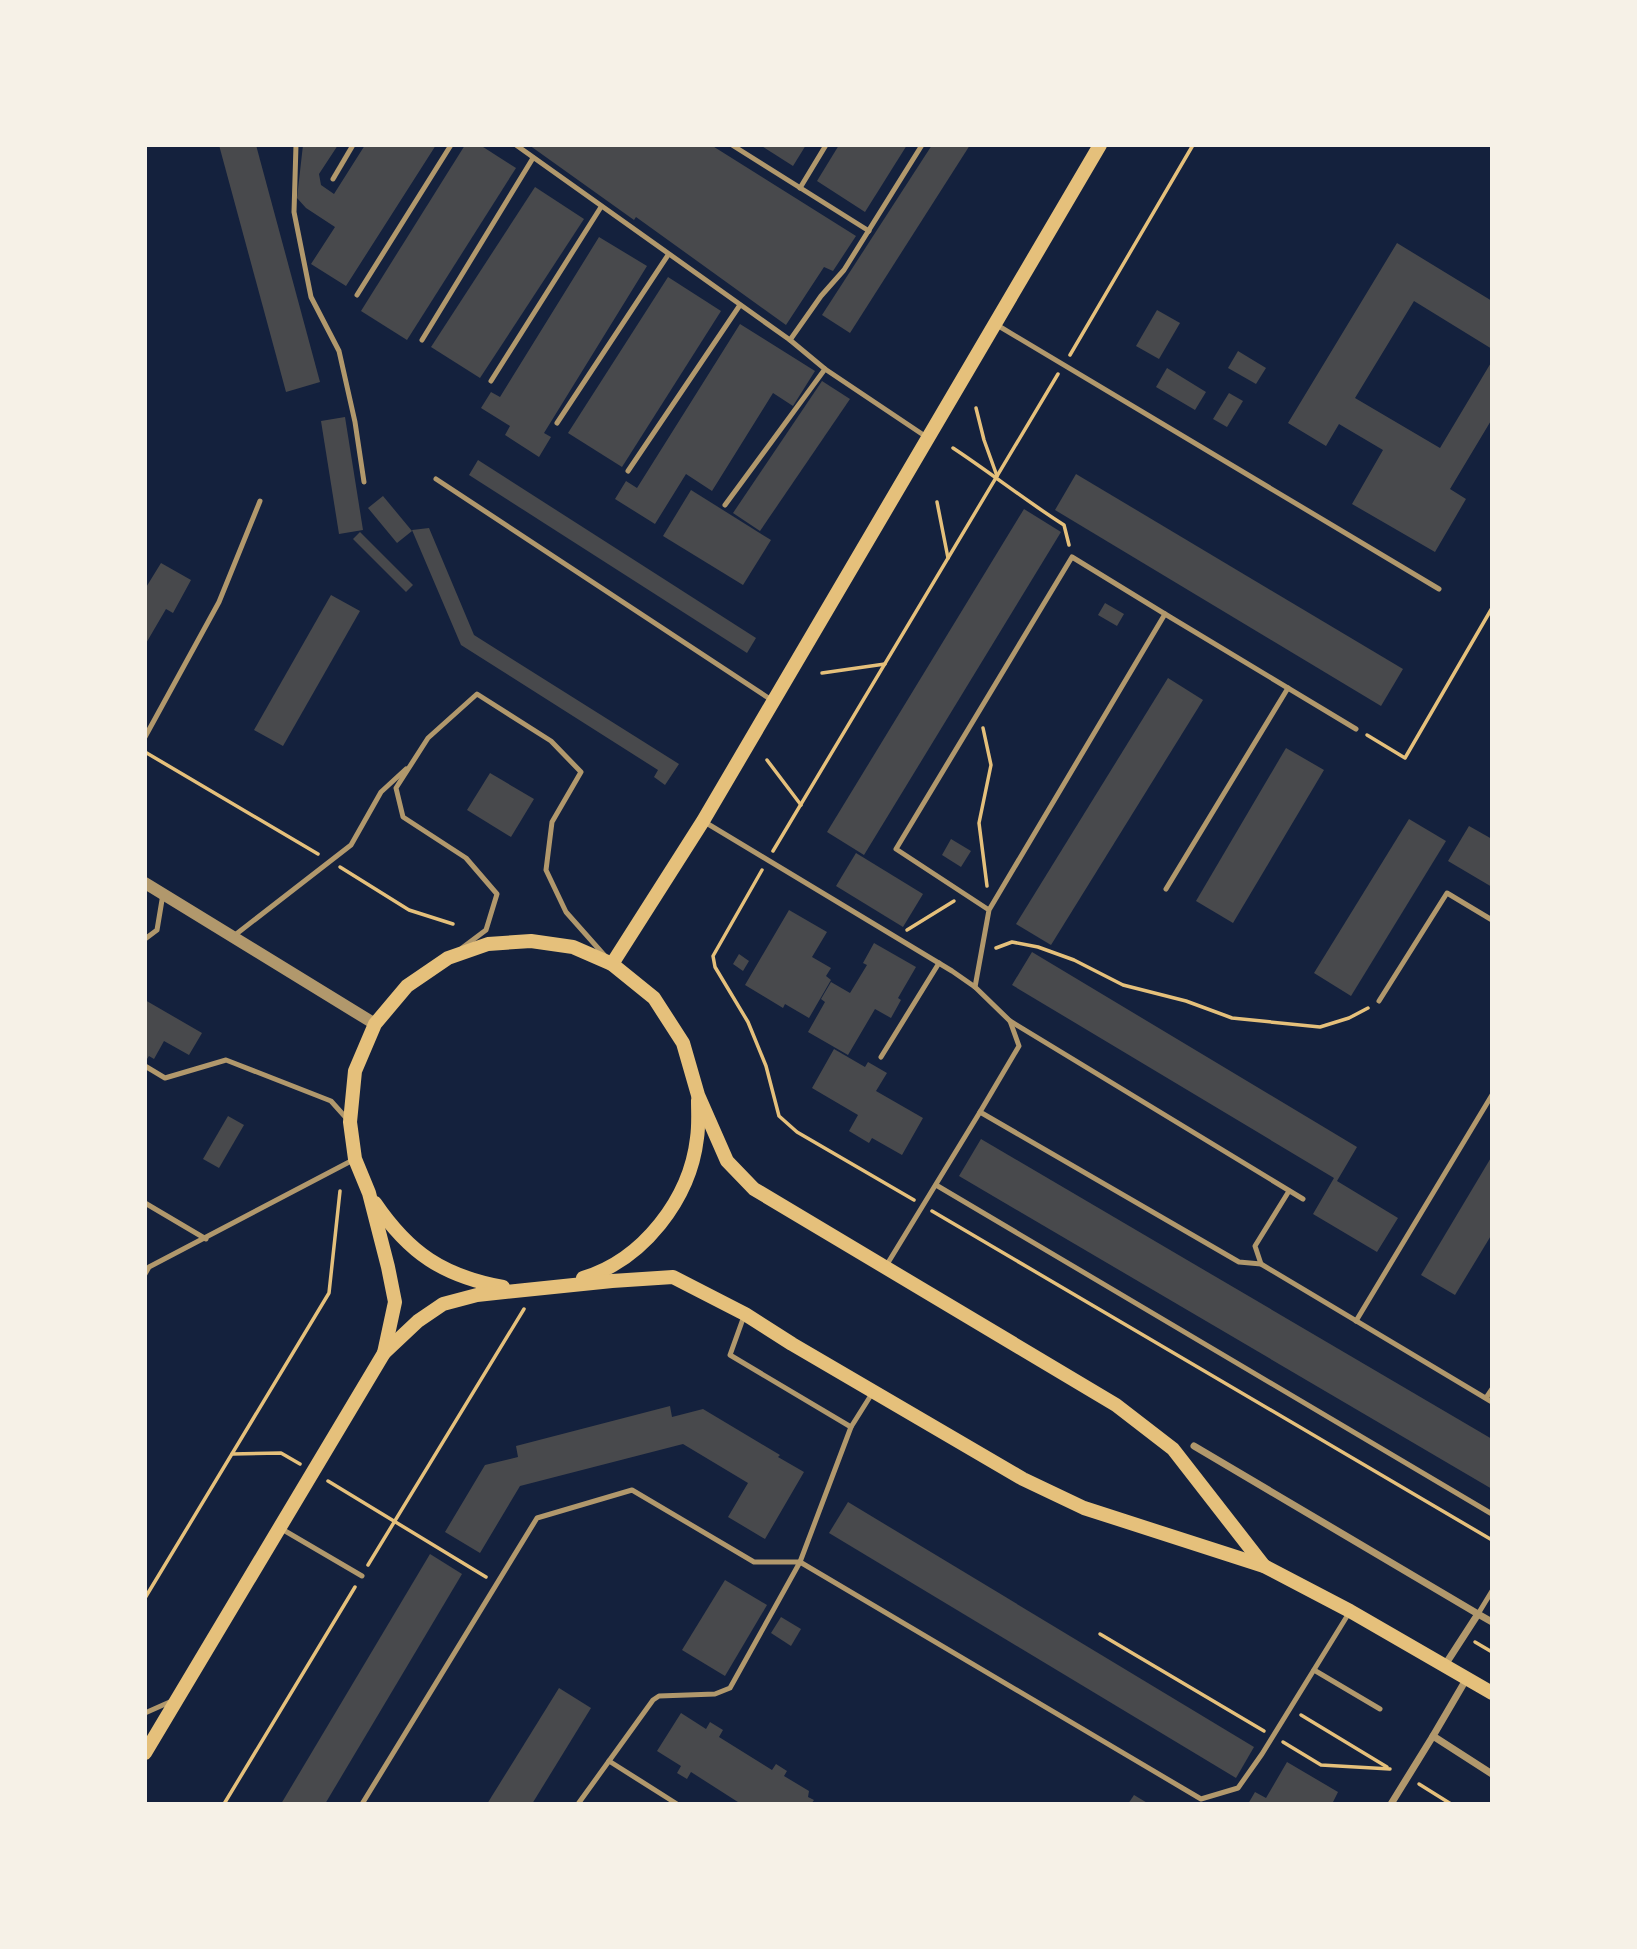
<svg xmlns="http://www.w3.org/2000/svg" width="1637" height="1949" viewBox="0 0 1637 1949" font-family="'Source Sans 3',sans-serif">
	<rect width="100%" height="100%" fill="#14213d"/>
	<g fill="#48494c">
		<polygon points="219,145 256,145 320,382 286,392"/>
		<polygon points="303,145 338,145 319,174 321,185 334,194 365,145 436,145 346,286 311,264 335,227 306,208 297,198"/>
		<polygon points="465,145 480,145 516,168 407,340 361,311"/>
		<polygon points="529,145 711,145 856,236 833,271 824,267 786,325 636,217 634,220"/>
		<polygon points="760,145 806,145 793,166"/>
		<polygon points="839,145 907,145 865,212 817,181"/>
		<polygon points="932,145 970,145 850,333 822,315"/>
		<polygon points="535,187 584,219 480,378 431,347"/>
		<polygon points="599,237 647,266 544,433 551,437 539,457 505,435 510,426 481,408 491,392 500,397"/>
		<polygon points="1397,243 1492,301 1492,349 1414,301 1355,398 1440,448 1492,361 1492,419 1450,489 1466,499 1435,552 1352,504 1383,450 1339,424 1326,446 1288,423"/>
		<polygon points="668,277 721,311 622,467 568,433"/>
		<polygon points="1157,310 1180,323 1159,359 1136,346"/>
		<polygon points="740,324 815,371 793,406 773,393 712,491 686,474 655,524 615,499 626,481 637,488"/>
		<polygon points="1238,351 1266,368 1256,384 1228,368"/>
		<polygon points="1167,368 1206,392 1195,410 1156,387"/>
		<polygon points="822,381 850,399 760,531 733,513"/>
		<polygon points="1229,393 1243,401 1227,427 1213,419"/>
		<polygon points="345,417 363,530 339,534 321,421"/>
		<polygon points="478,460 756,638 747,653 469,475"/>
		<polygon points="1076,474 1403,669 1381,706 1055,510"/>
		<polygon points="691,490 771,540 743,585 663,536"/>
		<polygon points="383,496 412,531 397,543 368,508"/>
		<polygon points="1024,509 1061,532 864,855 827,832"/>
		<polygon points="429,528 474,635 679,764 665,785 654,777 658,770 461,645 412,530"/>
		<polygon points="360,532 413,585 406,592 353,539"/>
		<polygon points="161,563 191,580 173,613 166,609 145,645 145,602 147,599 145,597 145,589"/>
		<polygon points="331,595 360,611 283,746 254,730"/>
		<polygon points="1105,603 1124,614 1117,626 1098,615"/>
		<polygon points="1168,678 1203,700 1051,945 1016,924"/>
		<polygon points="1286,748 1324,770 1233,923 1196,901"/>
		<polygon points="490,773 534,799 511,837 467,810"/>
		<polygon points="1409,819 1446,841 1351,996 1314,973"/>
		<polygon points="1469,826 1492,839 1492,887 1448,861"/>
		<polygon points="951,839 971,851 961,867 942,855"/>
		<polygon points="856,853 923,894 903,927 836,886"/>
		<polygon points="789,910 827,932 812,957 831,968 826,976 831,980 809,1018 785,1004 783,1008 745,985"/>
		<polygon points="874,943 916,967 898,998 901,1000 891,1018 875,1009 848,1055 808,1032 825,1002 821,999 831,982 850,993 867,965 863,963"/>
		<polygon points="1032,952 1357,1147 1337,1181 1398,1218 1377,1252 1313,1214 1334,1178 1012,985"/>
		<polygon points="739,954 749,961 743,971 733,964"/>
		<polygon points="145,1000 202,1033 189,1055 164,1041 154,1059 149,1056 145,1062"/>
		<polygon points="834,1049 865,1067 868,1062 887,1073 876,1091 923,1118 902,1155 872,1138 869,1143 849,1131 858,1115 812,1088"/>
		<polygon points="228,1116 244,1125 219,1168 203,1159"/>
		<polygon points="981,1139 1492,1439 1492,1489 959,1176"/>
		<polygon points="1492,1156 1492,1234 1455,1295 1421,1275"/>
		<polygon points="670,1406 672,1417 703,1409 780,1455 778,1457 804,1472 765,1539 728,1517 748,1483 683,1444 520,1486 480,1553 445,1532 485,1465 518,1457 516,1446"/>
		<polygon points="848,1502 1254,1747 1236,1778 829,1533"/>
		<polygon points="430,1554 462,1574 325,1804 281,1804"/>
		<polygon points="725,1580 767,1605 725,1676 682,1650"/>
		<polygon points="781,1617 801,1629 791,1646 771,1633"/>
		<polygon points="559,1688 591,1708 532,1804 487,1804"/>
		<polygon points="681,1713 706,1729 710,1722 723,1730 719,1737 772,1770 776,1764 787,1771 784,1776 809,1791 808,1797 814,1800 811,1804 741,1804 691,1772 687,1779 677,1773 681,1766 657,1751"/>
		<polygon points="1287,1762 1338,1792 1332,1804 1248,1804 1255,1792 1266,1798"/>
		<polygon points="1134,1795 1149,1804 1128,1804"/>
	</g>
	<g fill="none" stroke-linecap="round" stroke-linejoin="round">
		<g stroke="#e5c07b" stroke-width="3.5">
			<polyline points="1070,355 1193,145"/>
			<polyline points="976,408 984,440 997,476"/>
			<path d="M 953,448 C 991,473 1026,501 1064,525 L 1069,545"/>
			<polyline points="937,502 948,558"/>
			<polyline points="822,673 885,664"/>
			<polyline points="983,728 991,765 979,823 987,886"/>
			<polyline points="1367,735 1405,758 1492,608"/>
			<polyline points="145,752 318,854"/>
			<polyline points="767,760 801,805"/>
			<polyline points="773,851 1058,374"/>
			<polyline points="340,867 409,910 453,924"/>
			<polyline points="762,870 713,956 715,967 748,1022 766,1066 779,1116 797,1132 914,1200"/>
			<polyline points="907,930 954,901"/>
			<polyline points="996,948 1012,942 1038,947 1074,960 1123,985 1186,1001 1232,1018 1320,1027 1349,1018 1368,1008"/>
			<polyline points="932,1211 1492,1540"/>
			<polyline points="232,1454 281,1453 300,1464"/>
			<polyline points="328,1481 486,1577"/>
			<polyline points="368,1565 524,1309"/>
			<polyline points="145,1598 329,1293 340,1191"/>
			<polyline points="1100,1634 1264,1731"/>
			<polyline points="1475,1642 1492,1652"/>
			<polyline points="1301,1715 1387,1767"/>
			<polyline points="1283,1742 1321,1765 1390,1769"/>
			<polyline points="1419,1784 1451,1804"/>
			<polyline points="224,1804 355,1587"/>
		</g>
		<g stroke="#b1986c" stroke-width="5">
			<polyline points="296,145 294,212 311,297 339,351 355,422 364,482"/>
			<polyline points="516,145 790,340 825,369 925,436"/>
			<polyline points="732,145 869,231"/>
			<polyline points="333,179 353,145"/>
			<polyline points="800,188 826,145"/>
			<polyline points="357,295 451,145"/>
			<polyline points="997,325 1439,589"/>
			<polyline points="422,340 533,158"/>
			<polyline points="790,340 821,296 844,270 922,145"/>
			<polyline points="491,381 601,207"/>
			<polyline points="557,423 668,255"/>
			<polyline points="628,471 740,305"/>
			<polyline points="436,479 773,701"/>
			<polyline points="725,505 825,369"/>
			<polyline points="1165,614 1356,729"/>
			<polyline points="145,737 219,602 260,501"/>
			<polyline points="703,821 952,971 975,987 1010,1021 1019,1046 980,1112 1239,1262 1261,1264 1492,1402"/>
			<polyline points="1166,889 1288,688"/>
			<polyline points="235,935 351,845 381,792 406,769"/>
			<polyline points="145,939 157,930 163,894"/>
			<polyline points="462,948 486,930 497,894 466,858 403,817 396,788 428,738 477,694 551,741 581,772 552,822 546,870 566,912 605,956"/>
			<polyline points="975,987 989,910 1165,614 1072,557 896,849 989,910"/>
			<polyline points="1379,1001 1447,893 1492,920"/>
			<polyline points="1010,1021 1303,1199"/>
			<polyline points="881,1057 939,963"/>
			<polyline points="145,1066 165,1078 226,1060 331,1101 348,1120"/>
			<polyline points="936,1185 1492,1514"/>
			<polyline points="145,1203 206,1239"/>
			<polyline points="1261,1264 1255,1246 1289,1191"/>
			<polyline points="886,1266 980,1112"/>
			<polyline points="145,1274 149,1267 353,1160"/>
			<polyline points="744,1316 730,1355 851,1427"/>
			<polyline points="1356,1321 1492,1095"/>
			<polyline points="873,1392 851,1427 800,1562 1201,1799 1238,1788 1262,1754 1349,1613"/>
			<polyline points="1486,1398 1492,1389"/>
			<polyline points="280,1528 362,1576"/>
			<polyline points="1478,1614 1492,1591"/>
			<polyline points="1314,1670 1380,1709"/>
			<polyline points="145,1713 172,1701"/>
			<polyline points="362,1804 537,1518 632,1490 754,1562 800,1562 730,1688 715,1694 659,1696 653,1700 609,1761 677,1804"/>
			<polyline points="578,1804 609,1761"/>
		</g>
		<g stroke="#b1986c" stroke-width="7">
			<polyline points="1194,1446 1478,1614"/>
			<polyline points="1445,1665 1478,1614 1492,1622"/>
			<polyline points="1467,1678 1433,1736 1492,1774"/>
			<polyline points="1391,1804 1433,1736"/>
		</g>
		<polyline stroke="#b1986c" stroke-width="12" points="145,883 375,1024"/>
		<g stroke="#e5c07b" stroke-width="14">
			<polyline points="612,964 703,821 1100,145"/>
			<path d="M 375,1203 C 409,1253 443,1276 503,1287"/>
			<path d="M 583,1278 C 643,1260 690,1199 697,1138 C 699,1125 698,1112 698,1100"/>
			<polyline points="384,1353 395,1302 388,1267 369,1193 355,1159 350,1122 355,1071 375,1024 407,986 448,958 488,944 531,941 573,947 612,964 654,998 683,1043 698,1095 727,1161 754,1189 1116,1405 1173,1449 1264,1566"/>
			<polyline points="145,1753 384,1353 418,1321 443,1304 477,1295 612,1281 673,1277 745,1314 792,1344 1023,1479 1084,1508 1264,1566 1350,1611 1492,1693"/>
		</g>
	</g>
	<rect width="1637" height="1949" fill="none" stroke="#f6f1e7" stroke-width="294"/>
</svg>
